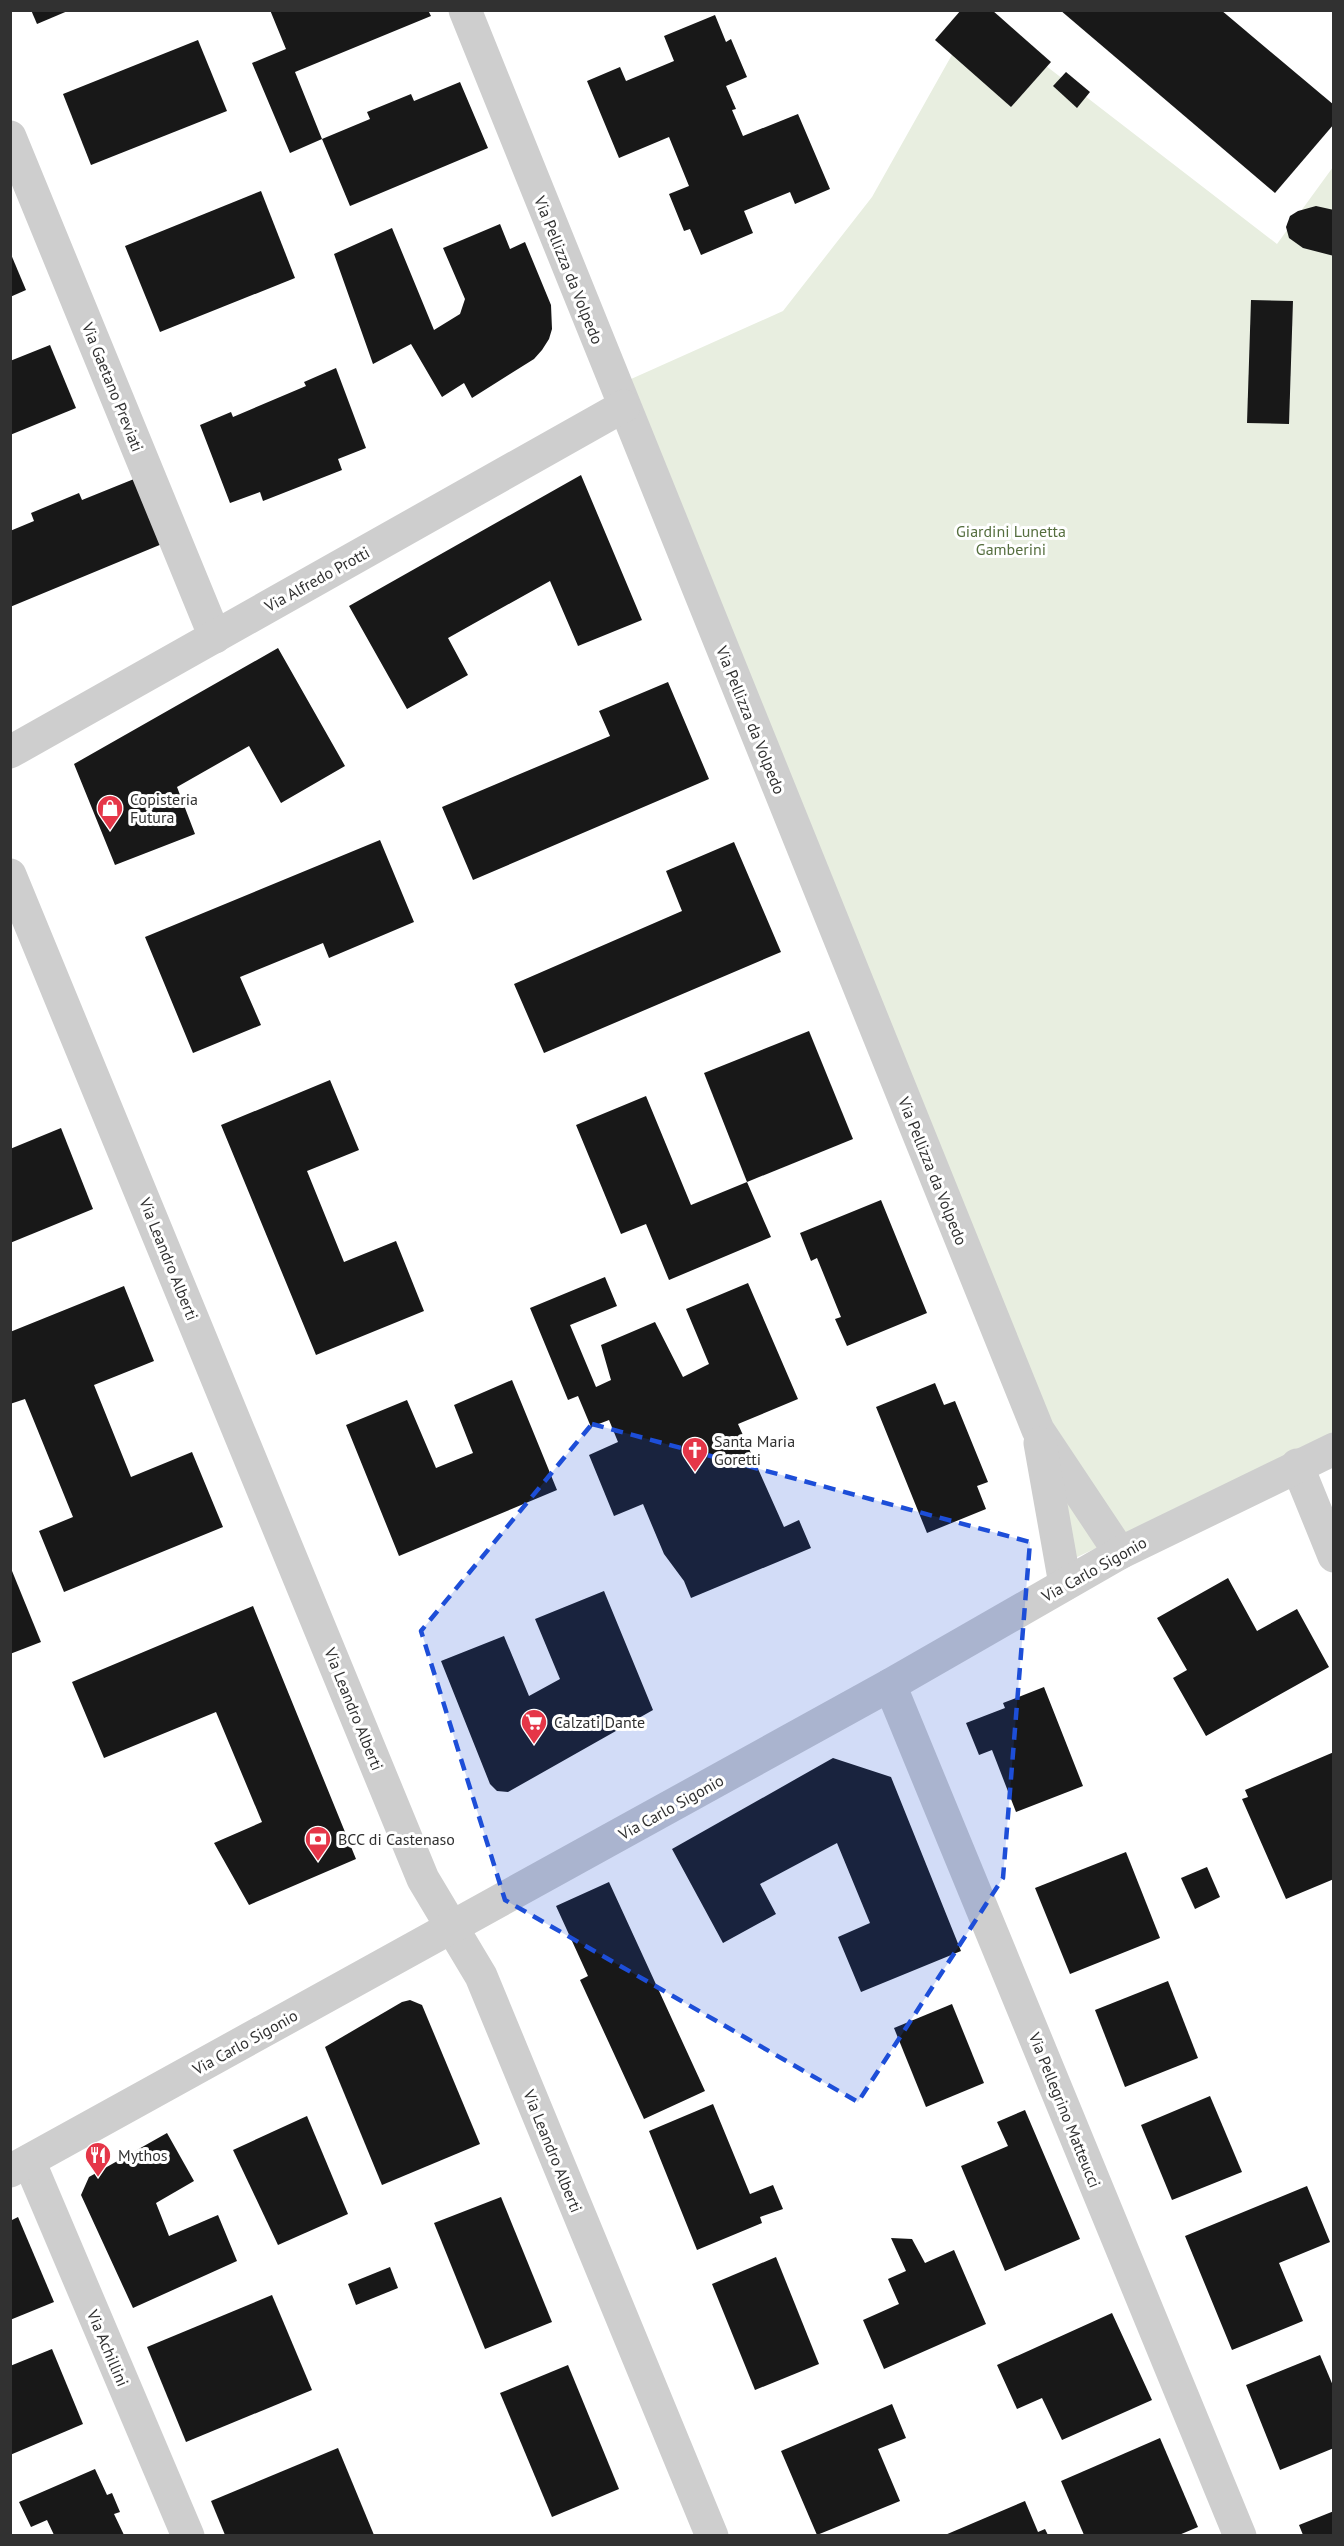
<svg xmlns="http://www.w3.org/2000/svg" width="1344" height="2546" viewBox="0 0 1344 2546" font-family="'PT Sans',sans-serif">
	<rect width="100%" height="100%" fill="#fff"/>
	<polygon fill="#e8eee0" points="976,12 1277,244 1333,167 1333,1436 1073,1559 602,392 783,311 872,197"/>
	<g fill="#181818">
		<polygon points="31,10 70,10 37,24"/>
		<polygon points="270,10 428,10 431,16 295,72 322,139 290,153 252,63 286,49"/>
		<polygon points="961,10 992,10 1051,62 1011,107 935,40"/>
		<polygon points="1060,10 1221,10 1334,105 1334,124 1275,193"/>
		<polygon points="715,15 726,42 731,39 747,77 726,86 736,109 732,110 743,136 798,114 830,189 795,204 790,192 744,211 753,233 701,255 690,229 684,231 669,194 689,186 669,137 619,158 587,81 620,67 626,81 674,61 664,36"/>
		<polygon points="198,40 227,111 91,165 63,94"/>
		<polygon points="1066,72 1090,92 1077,108 1053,86"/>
		<polygon points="460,82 488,148 350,206 322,139 370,119 367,112 411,94 414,101"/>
		<polygon points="261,191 295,278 160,332 125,246"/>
		<polygon points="1316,206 1334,210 1334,256 1303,248 1289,238 1286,227 1290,216 1298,211"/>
		<polygon points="500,224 510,249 525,242 551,305 552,329 549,339 542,350 534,359 472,398 464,383 442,397 411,344 373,364 334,254 392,228 434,330 460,314 465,299 443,248"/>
		<polygon points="10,252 26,290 10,297"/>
		<polygon points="1251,300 1293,301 1289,424 1247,423"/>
		<polygon points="50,345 76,408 10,435 10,361"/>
		<polygon points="336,368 366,448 338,459 342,470 263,501 260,492 230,503 200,425 231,412 233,417 306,386 304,382"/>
		<polygon points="581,475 642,620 578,646 550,581 448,638 468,675 407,709 349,606"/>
		<polygon points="134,479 162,544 10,607 10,531 34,521 31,513 79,493 82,500"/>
		<polygon points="278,648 345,766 281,803 249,746 177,787 195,834 115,865 74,764"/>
		<polygon points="668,682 709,779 473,880 442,807 610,736 599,711"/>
		<polygon points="380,840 414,922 329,958 323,943 240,977 261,1025 193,1053 145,937"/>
		<polygon points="734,842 781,952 544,1053 514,984 682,911 666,871"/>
		<polygon points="809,1031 853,1139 747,1182 704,1073"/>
		<polygon points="330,1080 359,1150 307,1171 344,1262 396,1241 424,1311 316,1355 221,1125"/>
		<polygon points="646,1096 691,1205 747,1182 771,1237 669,1280 646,1224 621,1234 576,1125"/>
		<polygon points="61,1128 93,1209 10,1243 10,1149"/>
		<polygon points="881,1200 927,1313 847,1346 835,1319 841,1317 817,1258 811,1261 800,1233"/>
		<polygon points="605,1277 617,1306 570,1325 596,1387 611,1380 601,1345 655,1322 683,1377 709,1364 686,1309 748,1283 798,1399 738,1424 784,1527 799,1520 811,1548 691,1598 684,1581 664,1554 643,1504 614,1516 589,1455 618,1442 609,1420 591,1427 578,1396 568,1400 530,1308"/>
		<polygon points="124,1286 154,1361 94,1385 131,1477 192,1452 223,1527 64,1592 39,1531 73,1517 25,1399 10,1404 10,1332"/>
		<polygon points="512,1380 557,1490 399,1556 346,1425 407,1400 436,1468 473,1453 454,1405"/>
		<polygon points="935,1383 944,1405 955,1401 988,1482 977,1486 986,1509 927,1533 876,1407"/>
		<polygon points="10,1566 41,1642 10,1654"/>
		<polygon points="1228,1578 1257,1631 1297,1609 1329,1667 1206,1736 1173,1678 1187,1670 1157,1618"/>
		<polygon points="604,1591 653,1710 508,1792 497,1791 490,1784 441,1661 504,1636 529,1696 560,1679 535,1619"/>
		<polygon points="253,1606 356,1859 249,1905 214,1843 262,1822 216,1712 104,1758 72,1682"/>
		<polygon points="1044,1687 1083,1786 1016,1812 992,1750 979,1755 966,1723 1005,1708 1003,1703"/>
		<polygon points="1334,1752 1334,1879 1286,1899 1242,1799 1248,1797 1245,1790"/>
		<polygon points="833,1758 891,1777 961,1951 861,1992 838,1937 870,1923 837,1843 760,1884 776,1914 723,1943 672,1849"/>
		<polygon points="1126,1852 1160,1938 1070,1974 1035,1888"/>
		<polygon points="1207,1867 1220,1897 1195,1909 1181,1878"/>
		<polygon points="609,1882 705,2091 644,2119 580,1980 588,1976 556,1906"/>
		<polygon points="1168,1981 1198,2058 1125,2087 1095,2010"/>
		<polygon points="410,2000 422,2005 480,2144 382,2185 325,2047 402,2002"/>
		<polygon points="952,2004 984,2083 926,2107 894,2028"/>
		<polygon points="1210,2096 1242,2172 1172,2200 1141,2125"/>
		<polygon points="713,2104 750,2194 773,2185 783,2209 760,2217 762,2223 697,2250 649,2131"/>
		<polygon points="1025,2110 1080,2239 1005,2271 961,2166 1008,2146 997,2122"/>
		<polygon points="307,2116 348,2214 278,2245 233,2150"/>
		<polygon points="167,2133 194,2181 156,2203 169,2236 218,2215 237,2261 133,2308 81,2195 89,2177"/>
		<polygon points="1307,2186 1330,2242 1279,2263 1303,2321 1232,2350 1185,2236"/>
		<polygon points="501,2197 552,2322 485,2349 434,2223"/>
		<polygon points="18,2217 54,2302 10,2320 10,2221"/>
		<polygon points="891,2238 912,2239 925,2263 954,2250 986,2324 884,2369 863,2320 899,2304 888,2279 906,2271"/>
		<polygon points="776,2257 819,2364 755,2390 712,2284"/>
		<polygon points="390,2267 398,2288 356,2305 348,2284"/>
		<polygon points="272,2295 312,2390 186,2442 147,2347"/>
		<polygon points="1112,2313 1152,2400 1062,2440 1042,2398 1017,2409 997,2365"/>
		<polygon points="52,2349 83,2424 10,2455 10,2366"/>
		<polygon points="1320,2355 1334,2388 1334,2448 1280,2470 1246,2385"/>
		<polygon points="568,2365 619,2489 552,2517 500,2393"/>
		<polygon points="892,2404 906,2438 878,2449 900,2501 817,2535 781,2451"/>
		<polygon points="1160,2438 1198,2527 1179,2535 1084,2535 1061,2481"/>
		<polygon points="338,2448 374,2535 225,2535 211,2501"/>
		<polygon points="95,2469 107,2495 112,2493 120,2512 114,2514 124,2535 54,2535 47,2520 31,2527 19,2502"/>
		<polygon points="1025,2501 1038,2532 1045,2529 1048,2535 945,2535"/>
		<polygon points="1334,2511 1334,2535 1303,2535 1299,2525"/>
	</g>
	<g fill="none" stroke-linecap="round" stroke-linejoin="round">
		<g stroke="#cecece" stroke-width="33">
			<polyline points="465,10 1038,1430 1120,1553"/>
			<polyline points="10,137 215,637"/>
			<polyline points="10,752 624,406"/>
			<polyline points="10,875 423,1879 481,1976 712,2536"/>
			<polyline points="1040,1443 1065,1584"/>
			<polyline points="1297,1465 1334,1556"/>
			<polyline points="890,1685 1240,2536"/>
			<polyline points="29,2161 188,2536"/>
			<polyline points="10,2171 890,1685 1120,1553 1334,1449"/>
		</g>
	</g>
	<path fill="#1d4ed8" fill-opacity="0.2" stroke="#1d4ed8" stroke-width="4.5" stroke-dasharray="12 8" stroke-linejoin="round" d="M 592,1424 L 1030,1542 L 1003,1878 L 858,2102 L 505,1900 L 421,1631 Z"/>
	<defs>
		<g id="shop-pin" transform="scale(1.35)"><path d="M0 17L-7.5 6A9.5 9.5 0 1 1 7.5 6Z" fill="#e53648" stroke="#fff"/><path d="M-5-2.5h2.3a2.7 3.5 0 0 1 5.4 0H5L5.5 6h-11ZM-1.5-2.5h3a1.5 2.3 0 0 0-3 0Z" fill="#fff"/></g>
		<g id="church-pin" transform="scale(1.35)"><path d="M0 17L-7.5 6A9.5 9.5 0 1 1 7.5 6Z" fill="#e53648" stroke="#fff"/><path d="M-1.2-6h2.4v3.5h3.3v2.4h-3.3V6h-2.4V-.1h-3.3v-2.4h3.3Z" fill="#fff"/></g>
		<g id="supermarket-pin" transform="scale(1.35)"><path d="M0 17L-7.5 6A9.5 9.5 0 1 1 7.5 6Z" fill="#e53648" stroke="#fff"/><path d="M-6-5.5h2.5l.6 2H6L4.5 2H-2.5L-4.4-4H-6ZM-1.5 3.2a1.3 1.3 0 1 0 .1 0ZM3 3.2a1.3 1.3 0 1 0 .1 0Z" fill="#fff"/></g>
		<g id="bank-pin" transform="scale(1.35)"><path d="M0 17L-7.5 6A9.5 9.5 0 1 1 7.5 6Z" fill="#e53648" stroke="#fff"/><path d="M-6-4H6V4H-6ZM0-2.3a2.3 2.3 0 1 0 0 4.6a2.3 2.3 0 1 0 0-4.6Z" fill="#fff"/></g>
		<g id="restaurant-pin" transform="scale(1.35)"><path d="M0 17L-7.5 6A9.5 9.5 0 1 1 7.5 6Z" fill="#e53648" stroke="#fff"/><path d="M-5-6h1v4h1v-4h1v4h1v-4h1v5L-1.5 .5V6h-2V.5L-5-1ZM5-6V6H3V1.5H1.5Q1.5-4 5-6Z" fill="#fff"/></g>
	</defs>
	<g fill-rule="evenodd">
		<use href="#shop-pin" x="110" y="808"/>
		<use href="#church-pin" x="695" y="1450"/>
		<use href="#supermarket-pin" x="534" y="1722"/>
		<use href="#bank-pin" x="318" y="1839"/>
		<use href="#restaurant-pin" x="98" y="2155"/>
	</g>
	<g text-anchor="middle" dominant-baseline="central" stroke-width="6" stroke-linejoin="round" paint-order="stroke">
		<g font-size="16" fill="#313131" stroke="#fff">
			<text transform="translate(569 270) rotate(68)">Via Pellizza da Volpedo</text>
			<text transform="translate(113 387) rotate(68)">Via Gaetano Previati</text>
			<text transform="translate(317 579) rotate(-29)">Via Alfredo Protti</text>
			<text transform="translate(751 720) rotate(68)">Via Pellizza da Volpedo</text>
			<text transform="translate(933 1171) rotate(68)">Via Pellizza da Volpedo</text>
			<text transform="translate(169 1259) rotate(68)">Via Leandro Alberti</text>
			<text transform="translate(1094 1569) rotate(-29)">Via Carlo Sigonio</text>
			<text transform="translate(354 1709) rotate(68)">Via Leandro Alberti</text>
			<text transform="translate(671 1807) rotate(-29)">Via Carlo Sigonio</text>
			<text transform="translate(245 2042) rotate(-29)">Via Carlo Sigonio</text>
			<text transform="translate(1065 2110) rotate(68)">Via Pellegrino Matteucci</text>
			<text transform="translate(553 2151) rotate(68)">Via Leandro Alberti</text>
			<text transform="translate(108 2348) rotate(67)">Via Achillini</text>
		</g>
		<g font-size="16" fill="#556e3e" stroke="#fff">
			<text x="1011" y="531">Giardini Lunetta<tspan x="1011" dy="18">Gamberini</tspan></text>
		</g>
		<g font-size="16" fill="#313131" stroke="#fff" text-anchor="start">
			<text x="130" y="799">Copisteria<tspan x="130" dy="18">Futura</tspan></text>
			<text x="714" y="1441">Santa Maria<tspan x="714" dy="18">Goretti</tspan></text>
			<text x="554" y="1722">Calzati Dante</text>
			<text x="338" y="1839">BCC di Castenaso</text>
			<text x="118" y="2155">Mythos</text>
		</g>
	</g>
	<rect width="1344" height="2546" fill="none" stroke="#313131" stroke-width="24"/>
</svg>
